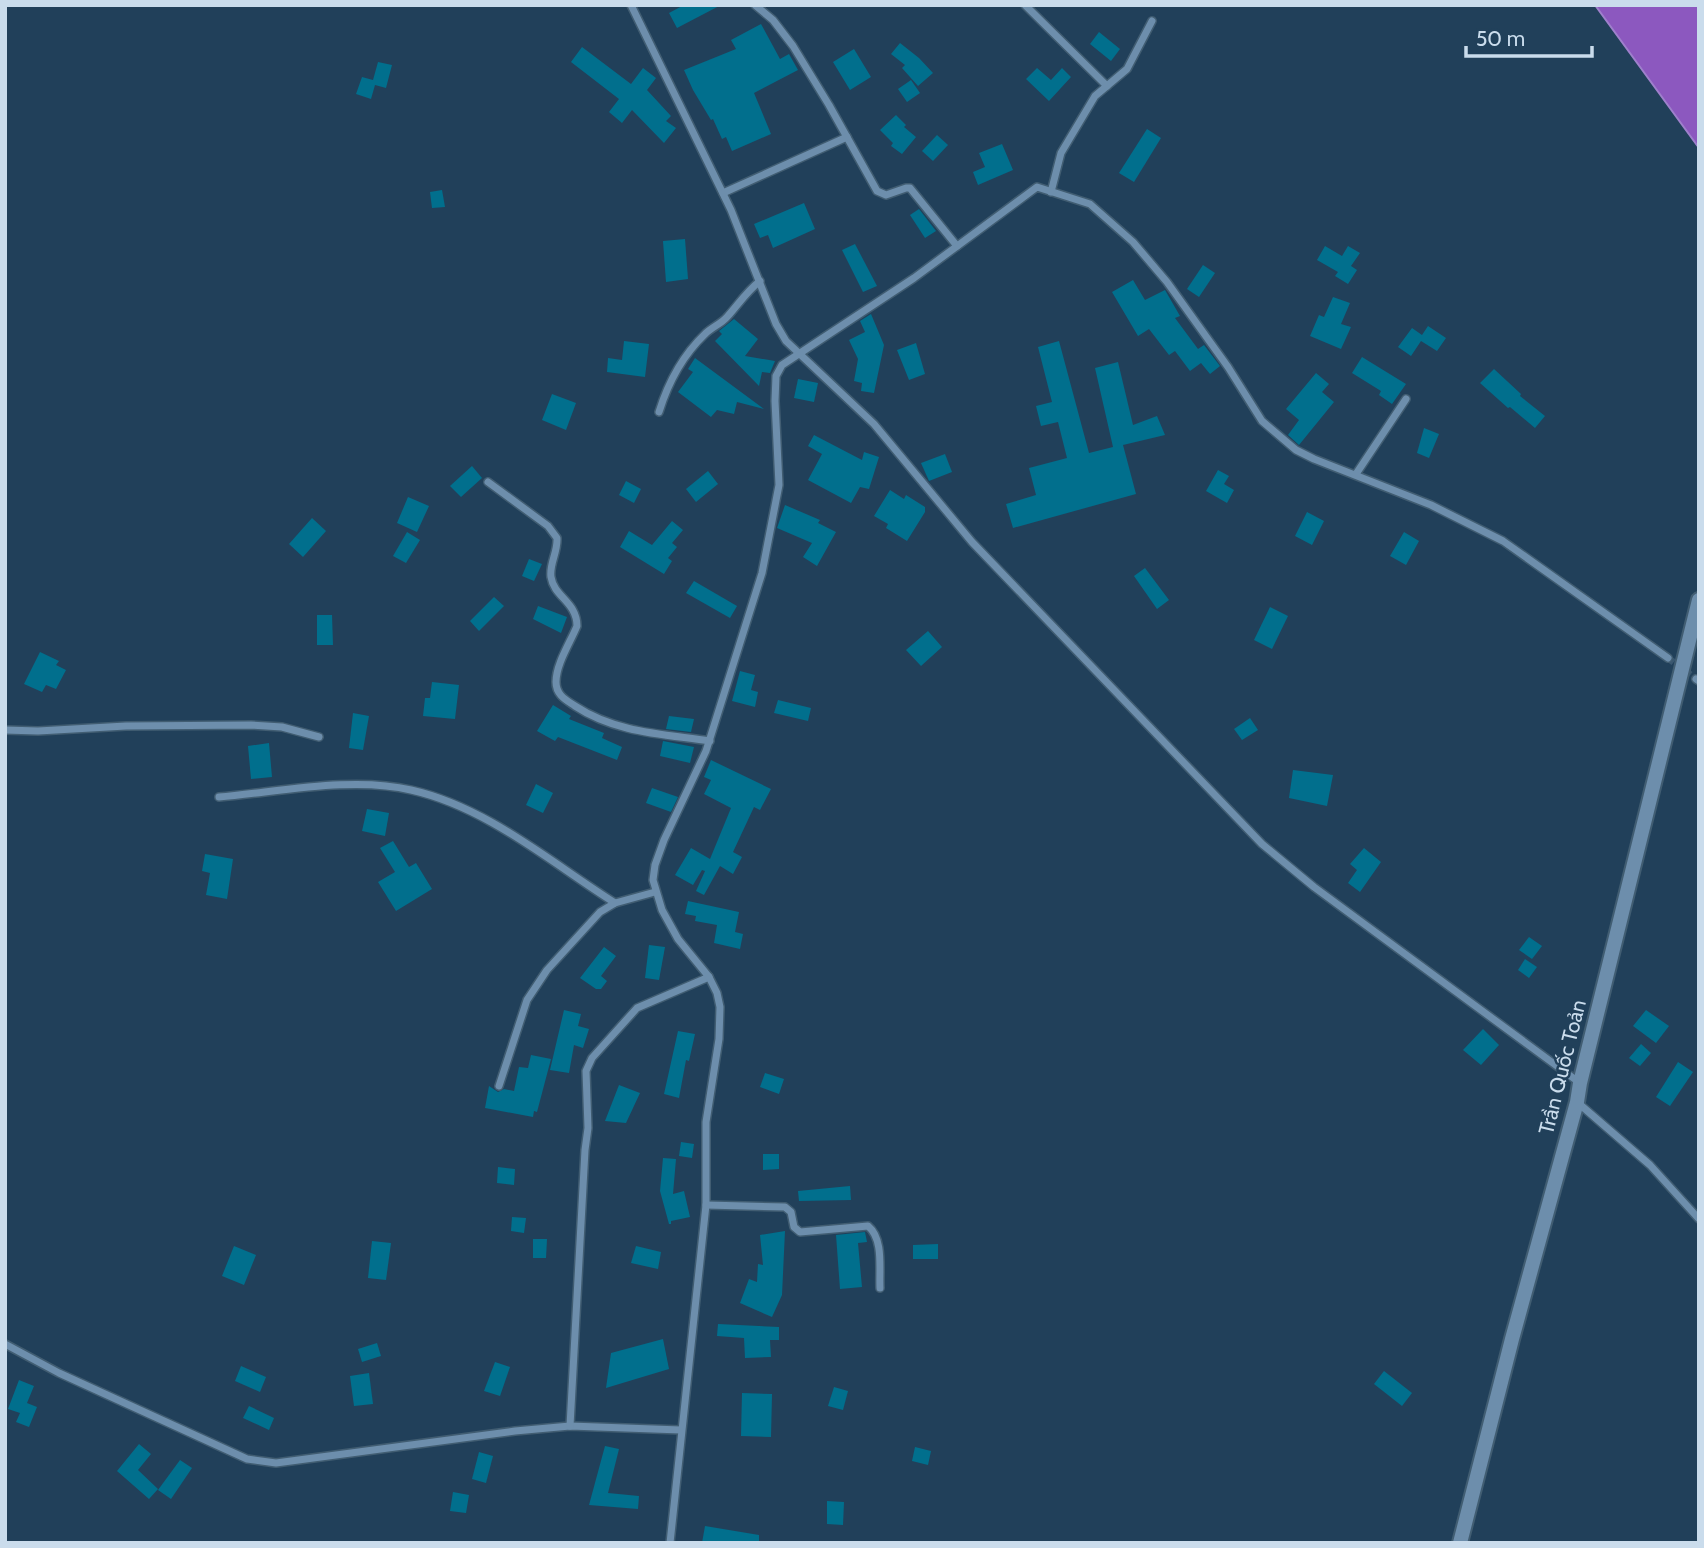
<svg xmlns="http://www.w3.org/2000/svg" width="1704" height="1548" viewBox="0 0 1704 1548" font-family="Cabin,sans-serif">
	<rect width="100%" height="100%" fill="#21405a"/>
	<polygon fill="#8c58bf" stroke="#9f80cc" stroke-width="2" points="1595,5 1699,5 1699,148"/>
	<g fill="#016f8d">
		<polygon points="684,5 721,5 677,28 669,13"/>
		<polygon points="761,24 780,59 789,54 798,70 754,93 771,134 732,151 726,137 722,139 713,119 711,120 693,90 684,70 736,49 731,40"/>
		<polygon points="1099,32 1120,49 1111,61 1090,44"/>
		<polygon points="900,43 919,58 933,73 918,86 902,68 905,65 891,54"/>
		<polygon points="582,47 631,84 643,68 656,78 647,90 671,116 666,121 676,128 664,143 632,110 622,123 609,112 619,99 571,62"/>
		<polygon points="854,49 871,77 850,90 833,62"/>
		<polygon points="378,62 392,65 386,88 375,85 371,99 356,94 362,77 373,80"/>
		<polygon points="1037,68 1051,80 1062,68 1071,77 1049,101 1026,79"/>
		<polygon points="911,80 920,93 907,102 898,89"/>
		<polygon points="896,115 906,125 904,127 916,137 902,154 891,146 893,143 880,130"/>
		<polygon points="1147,129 1161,138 1134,182 1119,173"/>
		<polygon points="937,135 948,145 933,161 922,151"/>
		<polygon points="1002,144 1013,170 978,185 973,172 985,167 979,153"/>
		<polygon points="442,190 445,207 432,208 430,192"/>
		<polygon points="804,203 815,229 773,248 768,235 760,238 754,224"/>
		<polygon points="919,209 936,231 925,238 910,215"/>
		<polygon points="685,239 688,279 666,282 663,241"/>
		<polygon points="855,244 877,286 863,292 842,250"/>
		<polygon points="1325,246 1342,256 1348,246 1360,253 1351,266 1357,270 1348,284 1335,276 1338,272 1317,260"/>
		<polygon points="1203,265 1215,273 1199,297 1187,289"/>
		<polygon points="1133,280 1145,300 1165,290 1180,316 1175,318 1198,349 1204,345 1220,366 1210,374 1201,363 1190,371 1175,351 1169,355 1149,329 1138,336 1112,292"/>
		<polygon points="1333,297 1350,303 1341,324 1351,327 1341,349 1310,336 1319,315 1324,317"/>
		<polygon points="871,314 884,345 874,393 861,391 862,383 854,381 858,359 849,340 865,332 860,321"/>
		<polygon points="734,319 758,339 745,356 775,361 770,373 762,372 759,386 715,341 722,334 719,331"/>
		<polygon points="1428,326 1446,338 1437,351 1421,341 1411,356 1398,347 1412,328 1422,335"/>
		<polygon points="624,341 649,344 645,377 607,372 608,358 622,360"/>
		<polygon points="1059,341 1089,453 1113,447 1095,368 1118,362 1133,425 1157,416 1165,435 1123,445 1136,494 1013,528 1006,504 1036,495 1029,468 1067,458 1058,422 1041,426 1036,406 1052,402 1038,347"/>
		<polygon points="916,343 925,374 909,380 897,350"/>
		<polygon points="1362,357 1406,384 1392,404 1379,395 1381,391 1352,373"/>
		<polygon points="695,358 764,409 737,402 734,414 717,410 711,417 678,392 693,372 688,369"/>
		<polygon points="1494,369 1521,394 1520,396 1545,416 1535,428 1510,407 1508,408 1480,383"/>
		<polygon points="1316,373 1329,384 1322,392 1334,402 1299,445 1288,435 1299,420 1286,409"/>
		<polygon points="798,379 818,383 814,402 794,398"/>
		<polygon points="552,394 576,403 566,430 542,420"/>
		<polygon points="1424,428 1439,434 1429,458 1417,453"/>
		<polygon points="814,435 862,460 864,452 879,457 869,489 860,487 851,503 808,480 822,454 808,446"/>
		<polygon points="945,454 952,472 929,481 921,463"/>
		<polygon points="472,466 482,478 461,497 450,486"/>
		<polygon points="1218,470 1229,476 1224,484 1234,490 1227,503 1206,491"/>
		<polygon points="708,471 718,484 696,502 686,489"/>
		<polygon points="626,481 641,489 634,503 619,495"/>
		<polygon points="890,490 904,499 906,495 925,507 925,512 907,541 886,528 888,524 874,516"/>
		<polygon points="408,497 429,506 417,532 397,523"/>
		<polygon points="785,505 820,520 818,523 836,532 817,566 803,557 812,543 777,528"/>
		<polygon points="1307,512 1324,521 1312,545 1295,536"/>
		<polygon points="312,518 326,531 303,557 289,544"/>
		<polygon points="672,521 683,530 672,543 677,547 668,558 672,561 664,574 620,547 629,531 652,545"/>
		<polygon points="407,532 420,540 406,563 393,556"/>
		<polygon points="1404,532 1419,541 1406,565 1390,556"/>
		<polygon points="529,559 542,564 534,581 522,576"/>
		<polygon points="1145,568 1169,600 1157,609 1134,576"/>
		<polygon points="694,581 737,606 730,618 686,593"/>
		<polygon points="494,597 504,606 479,631 470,621"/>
		<polygon points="538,606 567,617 561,633 533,619"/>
		<polygon points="1270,607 1288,616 1272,649 1254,640"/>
		<polygon points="317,615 332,615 333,645 317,645"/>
		<polygon points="928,631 942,647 921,666 906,650"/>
		<polygon points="40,652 59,661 56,665 66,670 56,689 46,685 42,692 24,684"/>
		<polygon points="740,671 755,675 751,690 758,692 755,707 732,701"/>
		<polygon points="432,682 459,685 455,719 423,716 425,698 430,698"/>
		<polygon points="778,700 811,708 808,721 774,713"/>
		<polygon points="553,705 571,716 569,719 604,733 602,738 622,747 617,760 558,737 555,741 537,731"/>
		<polygon points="353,713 369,716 363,750 349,748"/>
		<polygon points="669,716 694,719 691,732 666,729"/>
		<polygon points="1250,718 1258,730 1242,740 1234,729"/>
		<polygon points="663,741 694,747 690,763 660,756"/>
		<polygon points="269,743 272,777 251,779 248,746"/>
		<polygon points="711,760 771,789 760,810 754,807 733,852 742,857 733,874 720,866 704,895 696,891 705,871 702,870 693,885 675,875 691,848 710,859 731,808 704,794 711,780 704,777"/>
		<polygon points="1293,770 1333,775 1327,806 1289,798"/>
		<polygon points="536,784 553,793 543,813 526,805"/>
		<polygon points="652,788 678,797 671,812 646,803"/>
		<polygon points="367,809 389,813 385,836 362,831"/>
		<polygon points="393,841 409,867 416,863 432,889 396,911 378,882 395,872 380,848"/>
		<polygon points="1364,848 1381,862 1360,892 1348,883 1357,870 1350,864"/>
		<polygon points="205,854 233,859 227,899 206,895 210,873 202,871"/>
		<polygon points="688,901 739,912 735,932 743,934 740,949 714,943 717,925 695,921 696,916 685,914"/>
		<polygon points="1529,937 1542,946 1532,959 1519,950"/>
		<polygon points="649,945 665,947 659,980 645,978"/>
		<polygon points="604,947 616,956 601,976 607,981 601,989 596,989 580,978"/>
		<polygon points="1525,959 1537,967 1529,978 1518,970"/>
		<polygon points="564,1010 581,1014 578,1026 589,1029 583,1048 574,1045 569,1073 550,1070"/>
		<polygon points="1646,1010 1669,1026 1656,1043 1633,1026"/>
		<polygon points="1483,1029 1499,1045 1481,1065 1463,1050"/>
		<polygon points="678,1031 695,1034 689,1061 686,1060 679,1098 664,1094"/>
		<polygon points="1641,1044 1651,1053 1640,1066 1629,1058"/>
		<polygon points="531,1055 551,1059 537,1112 534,1111 533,1117 485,1108 489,1086 498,1092 504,1089 514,1091 519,1067 528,1068"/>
		<polygon points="1678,1062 1693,1072 1670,1106 1656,1097"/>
		<polygon points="765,1073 784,1079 779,1094 760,1087"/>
		<polygon points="619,1085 640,1093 626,1123 605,1121"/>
		<polygon points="681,1142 694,1144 692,1158 679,1156"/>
		<polygon points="763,1154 779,1154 779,1169 763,1170"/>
		<polygon points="663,1158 676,1159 673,1194 684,1191 690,1217 671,1221 671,1224 669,1224 660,1191"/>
		<polygon points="498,1167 515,1169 514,1185 497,1183"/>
		<polygon points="850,1186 851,1200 799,1201 798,1191"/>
		<polygon points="512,1217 526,1218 524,1233 511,1231"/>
		<polygon points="785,1231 782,1295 772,1317 740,1303 749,1279 757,1282 758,1264 763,1265 760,1235"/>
		<polygon points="865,1232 867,1242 858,1243 862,1287 840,1289 836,1235"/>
		<polygon points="533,1239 547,1239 546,1258 533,1258"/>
		<polygon points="372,1241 391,1243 386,1280 368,1278"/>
		<polygon points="938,1244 938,1259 913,1259 913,1245"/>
		<polygon points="234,1246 256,1255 244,1285 222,1276"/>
		<polygon points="636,1246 661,1252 658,1269 631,1263"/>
		<polygon points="718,1324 779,1327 779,1340 770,1340 771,1357 745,1358 744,1338 717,1336"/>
		<polygon points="663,1339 669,1369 606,1388 611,1353"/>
		<polygon points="377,1343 381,1356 362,1362 358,1349"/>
		<polygon points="495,1362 510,1367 500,1396 484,1391"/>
		<polygon points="241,1366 266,1377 260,1392 235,1381"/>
		<polygon points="1384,1371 1412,1393 1402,1406 1374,1384"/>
		<polygon points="369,1373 373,1404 354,1406 350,1376"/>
		<polygon points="19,1380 34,1386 27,1403 37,1407 29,1427 16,1422 20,1413 8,1409"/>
		<polygon points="834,1387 848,1391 843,1410 828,1406"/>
		<polygon points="742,1393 772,1394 771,1437 741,1436"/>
		<polygon points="249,1406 274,1418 269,1430 243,1418"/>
		<polygon points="139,1444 151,1454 138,1470 158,1489 149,1499 117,1471"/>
		<polygon points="605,1446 619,1449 608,1493 639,1496 638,1509 589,1505"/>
		<polygon points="915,1447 931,1451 928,1465 912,1461"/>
		<polygon points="479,1452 493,1456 486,1483 472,1479"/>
		<polygon points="180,1460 192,1468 171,1499 158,1490"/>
		<polygon points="453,1492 469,1495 466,1513 450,1511"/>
		<polygon points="827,1501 844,1502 843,1525 827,1524"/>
		<polygon points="705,1526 759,1535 759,1543 702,1543"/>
	</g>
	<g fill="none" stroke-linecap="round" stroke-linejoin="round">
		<polyline stroke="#3a5770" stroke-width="7" stroke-dasharray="7 3.5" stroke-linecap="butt" points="1668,658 1696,679"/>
		<g stroke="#415d72" stroke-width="10">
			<g id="street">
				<polyline points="631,5 731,210 776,324 786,341 874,424 972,542 1262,844 1314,887 1580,1083"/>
				<polyline points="755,5 773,20 793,46 829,105 877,191 886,195 906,188 910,188 957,246"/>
				<polyline points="1025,5 1107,86"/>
				<polyline points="1051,192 1061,153 1095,96 1127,69 1152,21"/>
				<polyline points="723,193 847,137"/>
				<path d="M 659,412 C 668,383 683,355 705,334 C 712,327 721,324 727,317 C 738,305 746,292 760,281"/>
				<polyline points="1356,474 1406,399"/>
				<path d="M 488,482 L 548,526 L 557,538 C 558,552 549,564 551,577 C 554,597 577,602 577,626 C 570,643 556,664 556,682 C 556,695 566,700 575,706 C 616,733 663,734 710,741"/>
				<polyline points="1696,679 1699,681"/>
				<polyline points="5,730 38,731 126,726 251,725 282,727 319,737"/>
				<path d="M 219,797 C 278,792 353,776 411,790 C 487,807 550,862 615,903"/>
				<polyline points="499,1086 527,1000 547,970 600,912 615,903 655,892"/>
				<polyline points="1577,1102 1650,1165 1699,1219"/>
				<path d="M 706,1205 L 785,1207 L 791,1212 L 794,1227 L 800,1232 L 868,1226 C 884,1239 879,1269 880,1288"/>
				<polyline points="5,1344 59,1373 247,1459 276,1463 515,1431 570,1426 681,1430"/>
				<polyline points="570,1426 585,1150 588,1128 586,1071 592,1058 637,1008 709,977"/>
				<polyline points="670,1543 706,1205 706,1122 719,1039 720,1007 717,993 709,977 678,939 662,910 653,880 655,865 664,840 706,751 762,573 779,485 775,401 776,376 782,365 914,278 1037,187 1090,204 1133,242 1167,282 1228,367 1262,421 1296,450 1314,459 1431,505 1503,541 1668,658"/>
			</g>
		</g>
		<g stroke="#415d72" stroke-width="18">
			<polyline id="secondary" points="1460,1543 1512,1339 1577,1102 1580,1083 1699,600"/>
		</g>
		<use href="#street" stroke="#6d8eac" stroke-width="7"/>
		<use href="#secondary" stroke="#6d8eac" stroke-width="14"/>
	</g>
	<g text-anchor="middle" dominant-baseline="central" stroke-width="5" stroke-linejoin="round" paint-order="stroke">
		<g font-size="21" fill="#cadcec" stroke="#21405a">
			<text transform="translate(1562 1067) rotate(-76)">Trần Quốc Toản</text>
		</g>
	</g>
	<rect width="1704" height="1548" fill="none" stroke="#cadcec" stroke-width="14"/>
	<path d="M1466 46v10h126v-10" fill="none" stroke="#cadcec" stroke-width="3.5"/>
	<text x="1476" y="46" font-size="21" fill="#cadcec" stroke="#21405a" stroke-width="5" paint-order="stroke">50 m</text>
</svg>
